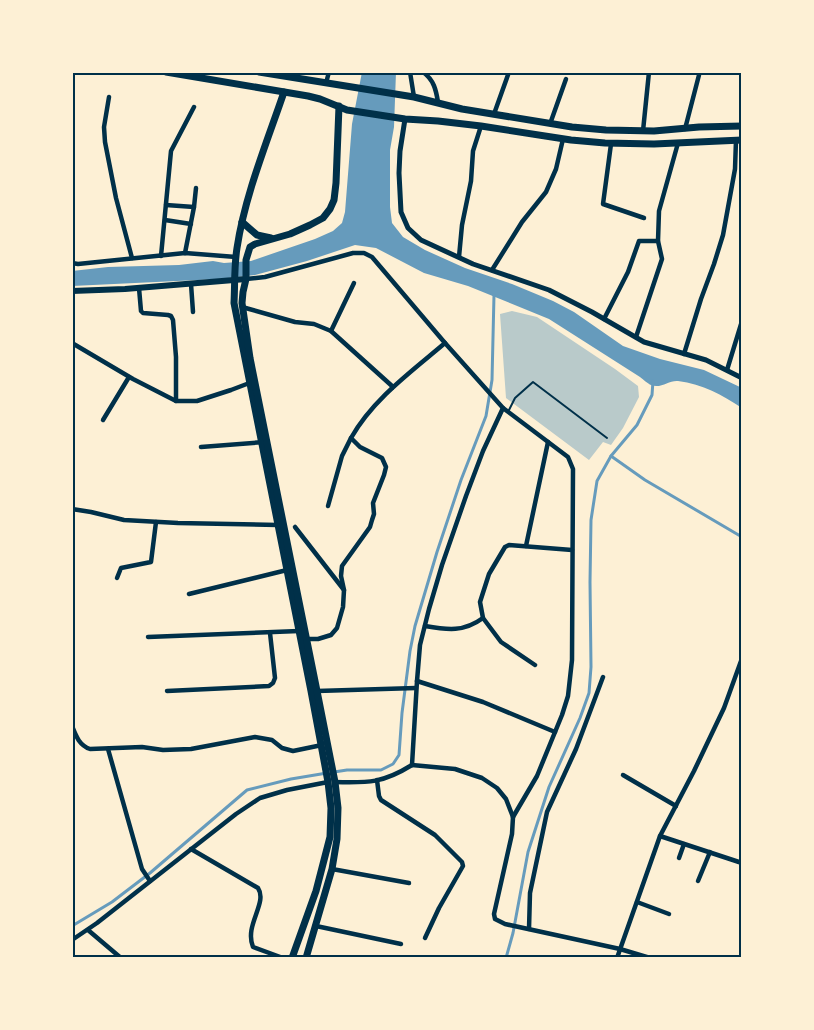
<svg xmlns="http://www.w3.org/2000/svg" width="814" height="1030" viewBox="0 0 814 1030" font-family="'Roboto Condensed',sans-serif">
	<rect width="100%" height="100%" fill="#fdf0d5"/>
	<polygon fill="#b9caca" points="512,311 537,317 615,369 638,386 639,397 623,428 611,445 603,442 589,460 506,398 500,314"/>
	<path fill="#669bbc" d="M 362,72 L 396,72 L 394,127 L 390,150 L 390,207 L 392,223 L 403,237 L 425,250 L 465,268 L 512,284 L 553,301 L 574,312 L 623,346 L 660,359 L 704,370 L 742,388 L 742,408 C 722,395 703,384 678,381 C 669,380 661,389 651,385 C 648,384 643,379 640,377 L 549,319 L 468,286 L 424,273 L 376,248 L 355,245 L 307,261 L 255,275 L 219,279 L 72,286 L 72,271 L 108,267 L 179,265 L 213,261 L 224,263 L 251,261 L 315,239 L 333,231 L 342,223 L 345,212 L 352,124 Z"/>
	<g fill="none" stroke-linecap="round" stroke-linejoin="round">
		<g stroke="#669bbc" stroke-width="3">
			<polyline points="611,456 645,480 742,537"/>
			<polyline points="334,772 347,770 381,770 393,764 399,755 402,713 410,651 415,626 437,552 461,480 486,416 492,380 494,295"/>
			<polyline points="72,926 112,902 150,873 247,790 291,779 327,773"/>
			<polyline points="506,958 513,933 528,852 549,787 580,718 589,693 591,667 590,582 591,520 597,481 611,456 637,425 652,395 653,381"/>
		</g>
		<polyline stroke="#003049" stroke-width="2" points="508,412 515,398 533,382 607,438"/>
		<g stroke="#003049" stroke-width="4.5">
			<polyline points="410,72 414,97"/>
			<path d="M 423,72 C 434,80 436,90 438,102"/>
			<polyline points="326,83 329,72"/>
			<polyline points="109,97 104,127 105,142 116,198 132,258"/>
			<polyline points="494,114 509,72"/>
			<polyline points="550,124 566,79"/>
			<polyline points="685,129 699,75"/>
			<polyline points="643,131 649,72"/>
			<polyline points="611,144 603,204 644,218"/>
			<polyline points="166,205 194,207 196,188"/>
			<polyline points="165,220 191,224"/>
			<polyline points="185,253 194,207"/>
			<polyline points="161,256 171,151 194,107"/>
			<polyline points="459,257 462,225 471,181 473,151 481,126"/>
			<polyline points="72,263 78,264 185,253 236,257"/>
			<polyline points="492,270 522,222 546,192 556,169 563,139"/>
			<polyline points="246,279 265,277 353,253 364,253 372,257 445,343 503,408 568,457 573,469 572,660 568,696 562,715 537,776 513,817"/>
			<polyline points="191,284 193,312"/>
			<polyline points="139,288 141,311 143,313 168,315 171,316 173,320 176,357 176,401"/>
			<polyline points="242,307 295,322 314,324 331,331 392,386 392,388"/>
			<polyline points="604,319 628,272 639,241 658,241"/>
			<polyline points="331,331 354,283"/>
			<polyline points="636,337 662,259 658,241 659,211 678,143"/>
			<polyline points="72,343 133,379 176,401 197,401 231,390 252,382"/>
			<polyline points="684,354 701,299 714,264 723,235 735,169 736,140"/>
			<polyline points="727,370 742,321"/>
			<polyline points="103,420 129,377"/>
			<polyline points="201,447 264,442"/>
			<polyline points="328,506 342,456 351,438"/>
			<polyline points="72,509 91,512 124,520 178,523 278,525"/>
			<polyline points="295,527 344,590"/>
			<polyline points="526,546 548,442"/>
			<polyline points="117,578 121,568 151,562 156,522"/>
			<polyline points="189,594 287,570"/>
			<path d="M 425,626 C 448,630 464,632 483,618"/>
			<polyline points="148,637 299,631"/>
			<path d="M 306,639 L 318,639 L 331,635 L 337,628 L 343,607 L 344,590 L 341,576 L 342,566 L 370,527 L 372,520 L 374,514 L 373,503 L 384,475 L 386,467 L 382,458 L 360,447 L 351,438 C 373,399 412,371 445,343"/>
			<polyline points="535,665 501,642 483,618 480,602 489,574 505,547 509,545 572,550"/>
			<polyline points="417,681 483,702 555,732"/>
			<polyline points="167,691 269,686 273,683 275,678 270,633"/>
			<polyline points="317,691 416,688"/>
			<path d="M 72,726 C 76,736 79,745 90,749 L 142,747 L 163,750 L 191,749 L 255,737 L 272,740 L 282,748 L 293,751 L 322,745"/>
			<polyline points="108,749 142,869 150,881"/>
			<polyline points="412,765 455,769 482,778 497,788 506,799 513,817 512,834 494,914 495,919 505,924 620,949 650,958"/>
			<polyline points="412,765 417,681 420,645 429,609 442,565 466,496 483,451 503,408"/>
			<polyline points="623,775 676,806"/>
			<polyline points="377,780 379,796 381,800 435,835 462,862 463,866 439,908 425,938"/>
			<path d="M 335,782 C 369,783 383,783 412,765"/>
			<polyline points="660,836 742,863"/>
			<path d="M 191,849 L 258,888 C 268,903 244,925 253,947 L 283,958"/>
			<polyline points="679,858 684,844"/>
			<polyline points="332,869 409,883"/>
			<polyline points="698,881 710,852"/>
			<polyline points="637,902 669,914"/>
			<polyline points="316,926 401,944"/>
			<polyline points="529,929 530,893 547,812 576,749 603,677"/>
			<polyline points="88,930 121,958"/>
			<polyline points="72,940 97,923 236,814 260,798 287,790 328,782"/>
			<polyline points="617,958 660,836 694,771 724,708 741,661"/>
		</g>
		<polyline stroke="#003049" stroke-width="5" points="405,119 400,151 399,173 401,212 408,228 421,240 473,264 549,290 592,312 644,342 706,360 742,378"/>
		<polyline stroke="#003049" stroke-width="6" points="72,291 125,289 246,279"/>
		<g stroke="#003049" stroke-width="7">
			<polyline points="166,72 308,96 320,99 347,110 405,119 438,121 481,126 571,140 605,143 654,144 742,140"/>
			<polyline points="259,72 414,97 462,109 572,127 606,130 654,131 699,127 742,126"/>
			<path d="M 284,92 C 267,142 245,195 237,248 C 234,266 235,285 234,303 L 311,691 L 328,782 L 331,808 L 330,837 L 316,891 L 292,958"/>
			<polyline points="242,222 257,235 271,238"/>
			<polyline points="306,958 332,869 337,839 338,808 335,782 317,691 250,358 242,303 243,292 246,279 246,260 250,247 255,244 290,234 310,225 323,218 330,209 334,200 336,183 339,106"/>
		</g>
	</g>
	<rect width="814" height="1030" fill="none" stroke="#fdf0d5" stroke-width="147"/>
	<rect x="74" y="74" width="666" height="882" fill="none" stroke="#003049" stroke-width="2"/>
</svg>
